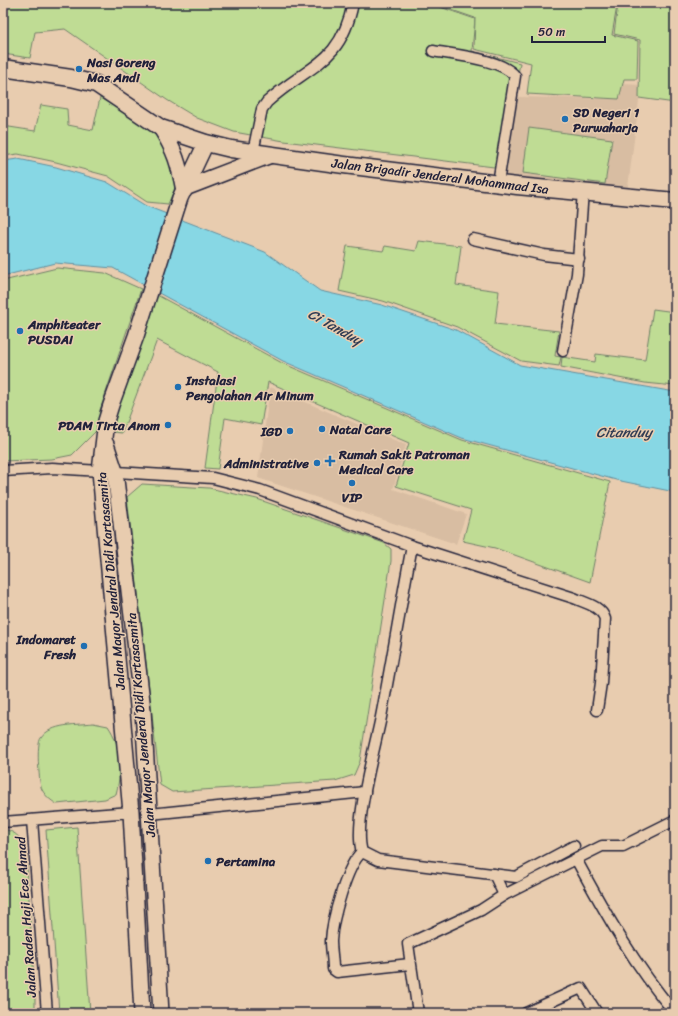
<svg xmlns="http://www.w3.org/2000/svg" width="678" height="1016" viewBox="0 0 678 1016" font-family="Sriracha,sans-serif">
	<rect width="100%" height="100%" fill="#e8ccaf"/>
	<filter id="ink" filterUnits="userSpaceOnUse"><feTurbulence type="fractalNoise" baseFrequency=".025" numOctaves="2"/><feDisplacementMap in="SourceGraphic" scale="8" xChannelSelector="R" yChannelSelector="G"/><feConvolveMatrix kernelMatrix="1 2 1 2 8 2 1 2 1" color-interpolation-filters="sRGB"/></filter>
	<g filter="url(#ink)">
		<g fill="#d8bda2">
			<polygon points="621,84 641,85 628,187 501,177 516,97 619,99"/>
			<polygon points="270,387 406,445 393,489 466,514 456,544 258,478"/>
		</g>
		<g fill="#bfdc94" stroke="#707f68">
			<polygon points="3,3 440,3 440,7 475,19 472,51 520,63 502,168 284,141 234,132 197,118 167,100 65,29 35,32 30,58 3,54"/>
			<polygon points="441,3 603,3 617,6 612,35 638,41 637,79 624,79 619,99 527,94 531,63 474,49 475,18 440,6"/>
			<polygon points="615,3 675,3 675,103 639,98 640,40 614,34 618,4"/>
			<polygon points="100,98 149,127 167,150 177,183 168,204 147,202 108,176 56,162 18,154 3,156 3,126 35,131 41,105 67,109 68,125 93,130"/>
			<polygon points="529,128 612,139 605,184 523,173"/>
			<polygon points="419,241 461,246 456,285 499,291 495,324 559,331 555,356 561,357 559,366 521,361 457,327 383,301 339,291 347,246 383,251 385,246 416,251"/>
			<polygon points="57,268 105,273 141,289 100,410 98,429 72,455 52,459 3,461 3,281"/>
			<path d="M 157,295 L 282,363 L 462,440 L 610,482 L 590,582 L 495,548 L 463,541 L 471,510 L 396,486 L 409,443 L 268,382 L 261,425 L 225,418 L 218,469 L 205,468 L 218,372 L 157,340 L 122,433 L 112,432 C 114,410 124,389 132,368 C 142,344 150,320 157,295 Z"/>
			<polygon points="653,309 675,312 675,386 645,383 561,367 562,357 595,362 596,354 645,360"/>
			<polygon points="142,484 209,488 257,499 384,543 391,549 391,561 360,761 354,775 335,781 172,792 160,785 127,497"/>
			<path d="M 93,723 L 108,726 C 122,746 122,771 116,794 L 105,799 L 57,804 C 51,801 43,794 41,787 C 39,779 36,744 41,738 C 51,723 77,725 93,723 Z"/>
			<polygon points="77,827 90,1013 59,1013 46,830"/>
			<path d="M 3,829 C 17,832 21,838 26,850 L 35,997 L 35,1006 L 32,1013 L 10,1013 L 3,1011 Z"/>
		</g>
		<polygon fill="#87d7e4" stroke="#5f8fa0" points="18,159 56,167 107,182 146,206 265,252 320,291 382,305 456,330 520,365 675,392 675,492 616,480 462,438 283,361 113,268 55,263 3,276 3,161"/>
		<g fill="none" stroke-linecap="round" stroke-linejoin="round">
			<g stroke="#22223b" stroke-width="13">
				<g id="minor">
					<path d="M 433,51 C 454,55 502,59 515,76 L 498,183"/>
					<path d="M 253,152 L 262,109 L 267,102 C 307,65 341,65 353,3"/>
					<polyline points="473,239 544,255 579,259"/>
					<polyline points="563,351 577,274 583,191"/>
					<path d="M 3,471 L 52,468 L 213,478 L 260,490 L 412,546 L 574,598 C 585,603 601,606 605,619 L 601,683 L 597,710"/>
					<path d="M 412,546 C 401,603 392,660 381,717 C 375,748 353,824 362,852 L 378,860 L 516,877 L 574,846"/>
					<polyline points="150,814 365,792"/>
					<polyline points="32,820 47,1013"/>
					<polyline points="3,822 131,812"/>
					<path d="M 362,852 C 347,864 332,920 331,941 C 331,950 333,959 333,969 L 337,972 L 410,964"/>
					<path d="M 576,859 C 605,913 635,966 675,1013"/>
					<polyline points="494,874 504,895 602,846 623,846 675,820"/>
					<polyline points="418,1013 408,944 481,910 504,895"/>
					<polyline points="526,1013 581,988 597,1013"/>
				</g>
			</g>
			<g stroke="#22223b" stroke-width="18">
				<g id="primary">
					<path d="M 161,128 C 175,151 179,164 184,191"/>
					<polyline points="185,188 271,155"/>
					<polyline points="106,444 115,471 143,710 161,1013"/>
					<polyline points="142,1013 131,812 100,471 106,421 111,405 136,336 180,198 206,143"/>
				</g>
			</g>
			<g stroke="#22223b" stroke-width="19">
				<polyline id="trunk" points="3,68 71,78 96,84 161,128 206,143 231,149 344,165 517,186 675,201"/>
			</g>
			<use href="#minor" stroke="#e8ccaf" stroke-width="10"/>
			<use href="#primary" stroke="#e8ccaf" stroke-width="15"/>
			<use href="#trunk" stroke="#e8ccaf" stroke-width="16"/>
		</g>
	</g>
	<g fill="#1f6fb2" stroke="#e8ccaf" stroke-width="1.5">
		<circle cx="79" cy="69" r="4"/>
		<circle cx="565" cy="119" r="4"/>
		<circle cx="20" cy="331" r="4"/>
		<circle cx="178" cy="387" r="4"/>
		<circle cx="168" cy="425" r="4"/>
		<circle cx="322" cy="429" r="4"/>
		<circle cx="290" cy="431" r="4"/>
		<path d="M328 455h4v4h4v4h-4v4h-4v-4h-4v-4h4z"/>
		<circle cx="317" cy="463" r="4"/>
		<circle cx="352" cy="483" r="4"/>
		<circle cx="84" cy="646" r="4"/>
		<circle cx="208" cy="861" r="4"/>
	</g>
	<g text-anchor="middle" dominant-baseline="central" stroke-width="3" stroke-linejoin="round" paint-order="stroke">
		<g font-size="13" font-weight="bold" fill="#22223b" stroke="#e8ccaf" text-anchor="start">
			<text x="87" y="62">Nasi Goreng<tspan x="87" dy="15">Mas Andi</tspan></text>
			<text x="573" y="112">SD Negeri 1<tspan x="573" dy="15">Purwaharja</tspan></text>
			<text x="28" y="324">Amphiteater<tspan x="28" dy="15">PUSDAI</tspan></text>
			<text x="186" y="380">Instalasi<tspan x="186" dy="15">Pengolahan Air Minum</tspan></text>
			<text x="160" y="425" text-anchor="end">PDAM Tirta Anom</text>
			<text x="330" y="429">Natal Care</text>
			<text x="282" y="431" text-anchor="end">IGD</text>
			<text x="339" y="454">Rumah Sakit Patroman<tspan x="339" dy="15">Medical Care</tspan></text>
			<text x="309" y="463" text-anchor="end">Administrative</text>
			<text x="352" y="497" text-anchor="middle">VIP</text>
			<text x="76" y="639" text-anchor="end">Indomaret<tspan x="76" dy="15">Fresh</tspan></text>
			<text x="216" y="861">Pertamina</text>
		</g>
		<g font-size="13" fill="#22223b" stroke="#e8ccaf">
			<text transform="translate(440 176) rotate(7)">Jalan Brigadir Jenderal Mohammad Isa</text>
			<text transform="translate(111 581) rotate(-95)">Jalan Mayor Jendral Didi Kartasasmita</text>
			<text transform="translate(141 725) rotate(-95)">Jalan Mayor Jenderal Didi Kartasasmita</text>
			<text transform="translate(26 917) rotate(-94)">Jalan Raden Haji Ece Ahmad</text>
		</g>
		<g font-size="14" font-style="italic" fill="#313d54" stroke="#e8ccaf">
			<text transform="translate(335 327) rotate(29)">Ci Tanduy</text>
			<text x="624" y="432">Citanduy</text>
		</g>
	</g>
	<rect width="678" height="1016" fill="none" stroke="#e8ccaf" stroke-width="16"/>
	<rect x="8" y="8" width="662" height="1000" fill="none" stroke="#22223b" stroke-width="1.5" filter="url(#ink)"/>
	<path d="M532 36v6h73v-6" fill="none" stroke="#22223b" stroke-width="2"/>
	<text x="538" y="36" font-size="12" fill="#22223b" stroke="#e8ccaf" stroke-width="3" paint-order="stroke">50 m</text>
</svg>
